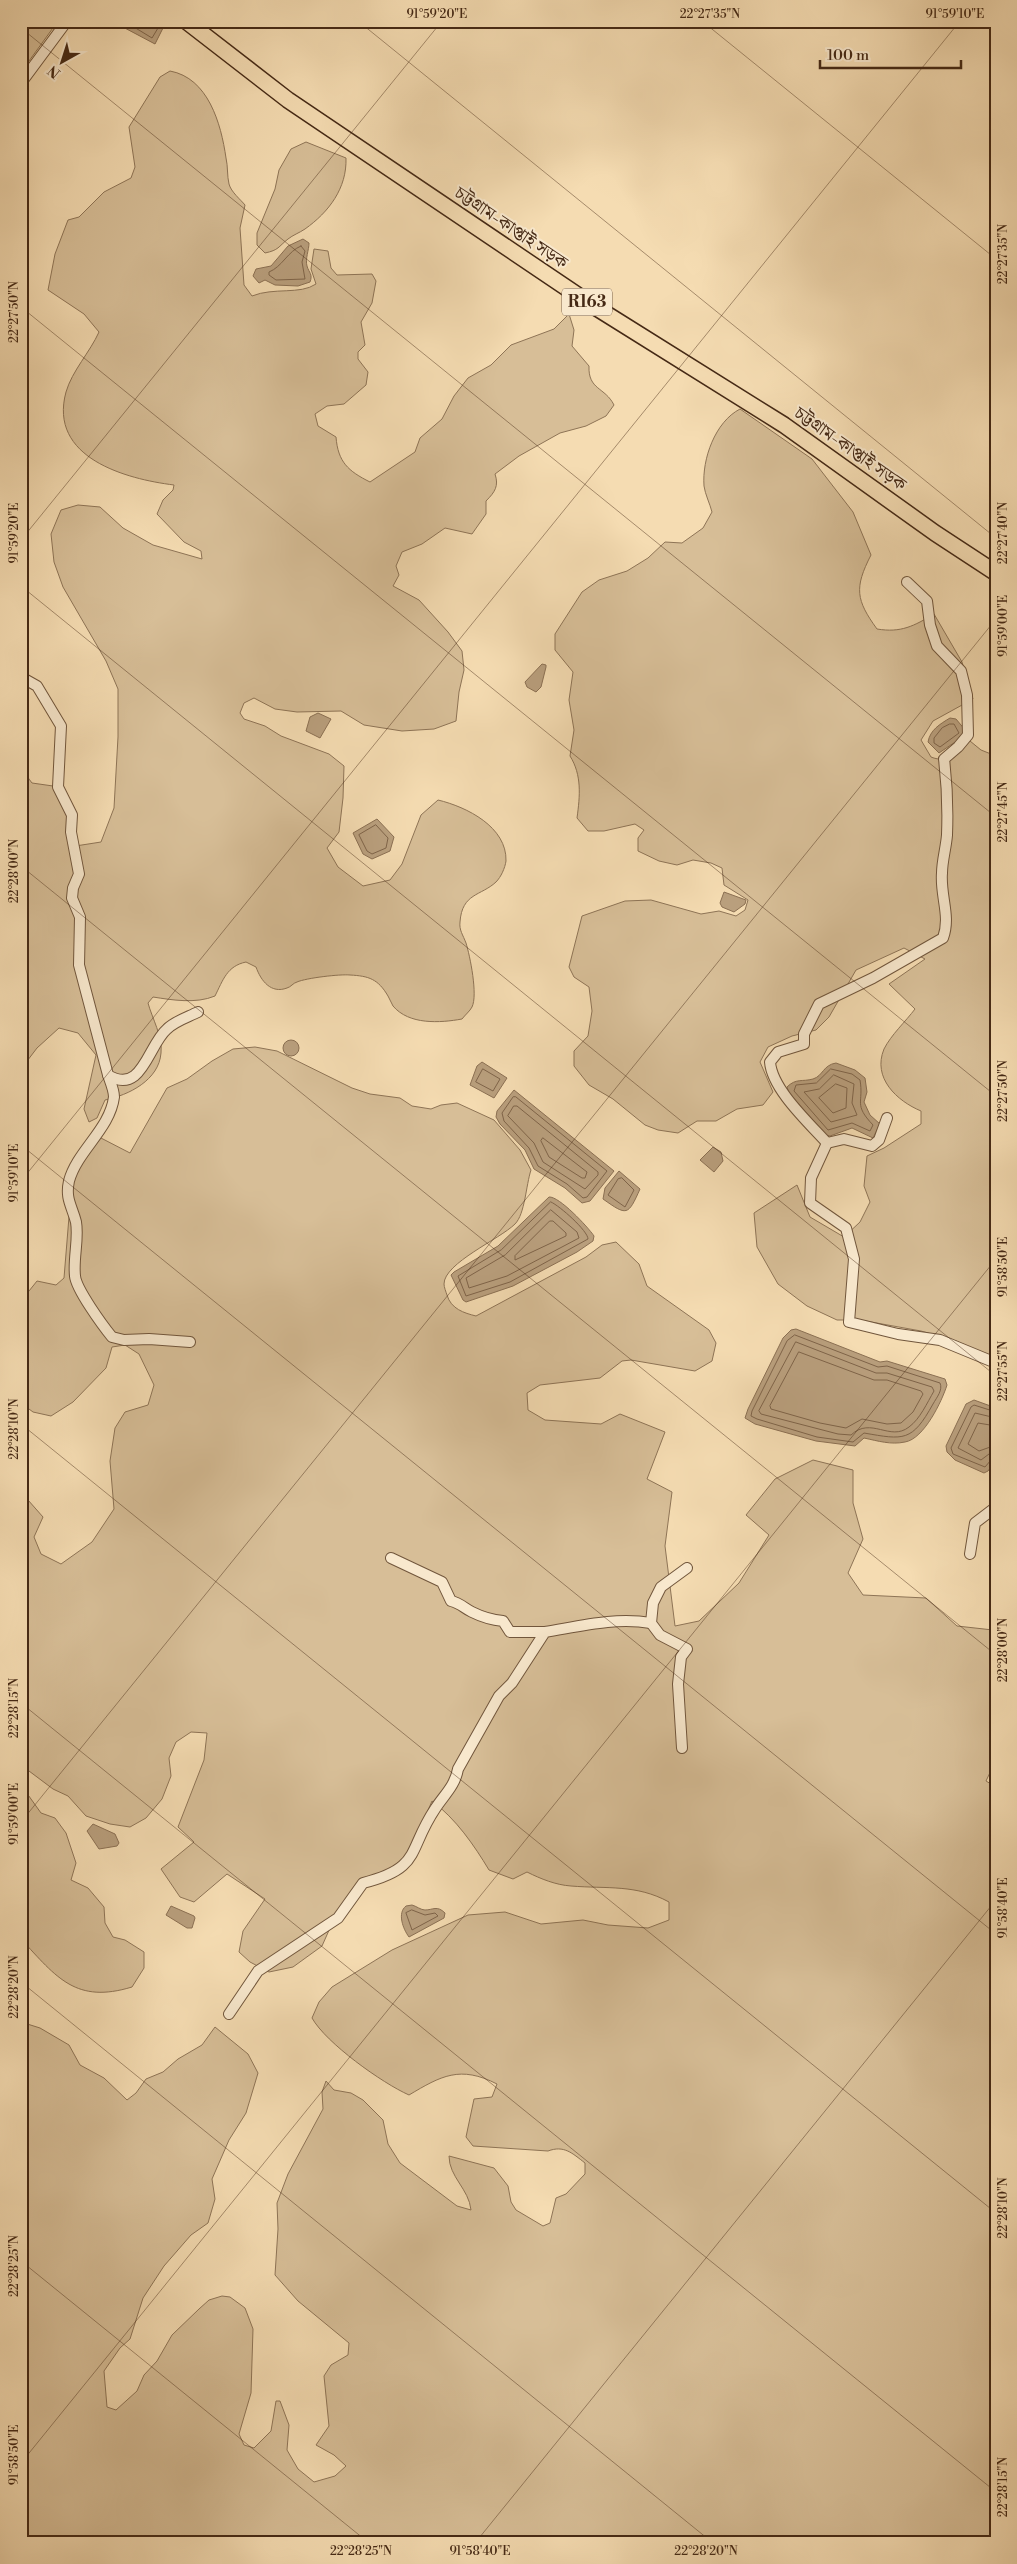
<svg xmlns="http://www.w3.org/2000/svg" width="1017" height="2564" viewBox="0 0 1017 2564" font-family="'Libre Bodoni','Noto Serif Bengali',serif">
	<rect width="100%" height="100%" fill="#f5dcb2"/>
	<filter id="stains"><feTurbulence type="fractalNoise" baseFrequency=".004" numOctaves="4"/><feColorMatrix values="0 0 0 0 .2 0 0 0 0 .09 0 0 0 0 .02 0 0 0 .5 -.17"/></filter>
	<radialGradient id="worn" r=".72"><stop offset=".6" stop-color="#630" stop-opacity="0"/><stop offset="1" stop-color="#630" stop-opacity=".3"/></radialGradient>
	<g fill="#d7be97" stroke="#8e7456">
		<polygon points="21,21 58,21 21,72"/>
		<path d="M 170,71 C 208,78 221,123 226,158 C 228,166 227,176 229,184 C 231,192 241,200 245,205 L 240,228 L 244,285 L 252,296 C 274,287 300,295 316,284 L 311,269 L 314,249 L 328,251 L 331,268 L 337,275 L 372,274 L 376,281 L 372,303 L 361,322 L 365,345 L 358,352 L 358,359 L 368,372 L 366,385 L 344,404 L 327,406 L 315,414 L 318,426 L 336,437 C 338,462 348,471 370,482 L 415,452 L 420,438 L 442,419 L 454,396 L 468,378 L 491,365 L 511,345 L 554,329 L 569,314 L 574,330 L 572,346 L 589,366 C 588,390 605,387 614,405 L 606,416 L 586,426 L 560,433 L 519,456 L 495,474 C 499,486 495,492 486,501 L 486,514 L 472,534 L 445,528 L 422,544 L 402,552 L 396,566 L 399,575 L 393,586 L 419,600 L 448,632 L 462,651 L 464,670 L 459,692 L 456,721 L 434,729 L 402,731 L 364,725 L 341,711 L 297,712 L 275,709 L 254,698 L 244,703 L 240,713 L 244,719 L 265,726 L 281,736 L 329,754 L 344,766 L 343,798 L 339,832 L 327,848 L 338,867 L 363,886 L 390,880 L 402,864 L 421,815 L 438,800 C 467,807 507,827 506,861 C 505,868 501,877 496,882 C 481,896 462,893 460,922 C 459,930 463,935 466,943 C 470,956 478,995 472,1007 C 470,1011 465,1015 462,1019 C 440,1023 409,1025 393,1006 C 391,1003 390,999 388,996 C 378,979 369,976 350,975 C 340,974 306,978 297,982 C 293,983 291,987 287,988 C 271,994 261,981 256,967 L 246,962 C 227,966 223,980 215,996 C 196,1004 172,1000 153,997 L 148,1003 C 152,1018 163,1037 161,1053 C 159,1080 129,1095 105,1100 L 97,1118 L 89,1122 L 84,1109 L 96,1055 L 78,1033 L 59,1028 L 37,1048 L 21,1069 L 21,702 C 32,723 21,748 24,770 C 25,774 29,779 32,783 L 53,786 L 68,815 L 69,847 L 101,842 L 114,808 L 118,737 L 118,689 L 106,661 L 63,587 L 54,562 L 51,534 L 61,510 L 78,505 L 100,507 L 123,528 L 153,545 L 202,559 L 201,551 L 184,542 L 157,514 L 163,500 L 173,490 L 174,485 C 126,479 48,458 66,392 C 72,371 90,352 99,332 L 84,314 L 48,290 L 55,254 L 68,220 L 79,217 L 104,192 L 131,178 L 135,167 L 129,127 L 160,77 Z"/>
		<path d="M 306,142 L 346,158 C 347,188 329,212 305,229 C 299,233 293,235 288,239 C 278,247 279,250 265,253 L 257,245 L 257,233 L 275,189 L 279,170 L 291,149 Z"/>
		<path d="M 740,409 L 812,459 L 853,512 L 871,555 C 854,588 856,600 877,629 C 901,633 914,626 934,614 L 962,662 L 973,699 L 933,721 L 921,740 L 931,757 C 948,764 958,752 970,741 L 981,750 L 996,756 L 996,1359 L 956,1341 L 921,1331 L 860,1320 L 837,1320 L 807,1306 L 778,1284 L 757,1247 L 754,1213 L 797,1185 L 810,1217 L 844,1237 L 860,1222 L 870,1202 L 864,1186 L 867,1156 L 884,1148 L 921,1124 L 921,1111 C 897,1101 872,1078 884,1049 C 891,1035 906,1021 915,1009 L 889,984 L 925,959 L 904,948 L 856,970 L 829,1017 L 816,1030 L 792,1036 L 768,1047 L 760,1062 L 773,1092 L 763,1105 L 737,1109 L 716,1121 L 697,1121 L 678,1133 L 658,1130 L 645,1125 L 613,1099 L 589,1085 L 574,1066 L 574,1051 L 588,1036 L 592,1011 L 589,987 L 574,977 L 569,967 L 582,916 L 625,901 L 651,900 L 701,914 L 719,911 L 736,916 L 745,910 L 748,900 L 724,885 L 722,868 L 711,863 L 693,860 L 677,865 L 659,861 L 638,851 L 638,838 L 644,830 L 635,824 L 604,831 L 588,831 L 577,818 C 580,796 582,775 570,756 L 574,730 L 569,700 L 573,672 L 555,650 L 555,634 L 582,592 L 599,580 L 627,571 L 648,558 L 665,542 L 682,543 L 703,528 L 712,512 C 710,504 705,494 704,486 C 702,459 715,422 740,409 Z"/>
		<path d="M 255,1047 L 277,1051 L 352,1088 L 370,1094 L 400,1098 L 412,1106 L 431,1109 L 441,1105 L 457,1103 L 494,1120 L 520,1150 L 531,1170 C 526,1185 525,1214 515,1224 C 500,1239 444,1263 444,1284 C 444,1287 446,1292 447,1295 C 451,1309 464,1313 476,1316 L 586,1257 L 602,1245 L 616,1242 L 639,1264 L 647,1286 L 709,1330 L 716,1343 L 712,1361 L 695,1371 L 631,1360 L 622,1361 L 600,1378 L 540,1385 L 527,1393 L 528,1410 L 545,1420 L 601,1424 L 620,1414 L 665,1432 L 647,1479 L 672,1492 L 665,1546 L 675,1626 L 699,1621 L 739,1583 L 769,1535 L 746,1515 L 775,1479 L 813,1460 L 853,1470 L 853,1503 L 863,1539 L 848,1573 L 863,1595 L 926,1598 L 957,1626 L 993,1630 L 996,1634 L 996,1760 L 986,1781 L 996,1787 L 996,2543 L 21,2543 L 21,2022 L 40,2028 L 69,2045 L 80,2065 L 104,2078 L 127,2100 L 136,2093 L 146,2079 L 163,2072 L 178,2059 L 202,2045 L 215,2027 L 248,2054 L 258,2073 L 246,2113 L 229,2140 L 212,2179 L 215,2199 L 208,2223 L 191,2235 L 164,2266 L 143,2298 L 130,2339 L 120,2348 L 104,2371 L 107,2407 L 116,2410 L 137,2391 L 144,2375 L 157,2361 L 172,2335 L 199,2309 L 209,2300 L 222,2296 L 230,2297 L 245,2308 L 253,2329 L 251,2393 L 239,2434 L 244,2445 L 254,2448 L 271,2431 L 276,2401 L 280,2401 L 289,2425 L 287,2450 L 298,2469 L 314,2482 L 335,2476 L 346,2466 L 334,2455 L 316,2445 L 329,2426 L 324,2376 L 331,2365 L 348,2355 L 349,2343 L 298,2301 L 275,2275 L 278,2229 L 277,2203 L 288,2174 L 323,2109 L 322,2092 L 326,2081 L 334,2090 L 351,2093 L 363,2100 L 383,2120 L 388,2144 L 400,2163 L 457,2206 L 471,2210 C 469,2189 449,2177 449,2156 L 494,2168 L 508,2186 L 511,2202 L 516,2210 L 543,2226 L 550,2223 L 556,2198 L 566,2194 L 585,2174 L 585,2163 C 572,2153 564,2145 548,2151 L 473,2146 L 466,2137 L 474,2099 L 492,2097 L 497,2084 C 460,2065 441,2076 409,2095 C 382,2083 326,2043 312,2018 L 319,2002 L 332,1987 L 392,1950 L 468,1915 L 505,1912 L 541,1924 L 583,1920 L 608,1925 L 648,1928 L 669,1920 L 669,1902 C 636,1884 607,1889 571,1886 C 556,1885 541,1879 527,1872 L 513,1879 L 489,1870 C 474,1845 456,1819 432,1801 L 409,1854 L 384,1874 L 360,1880 L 338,1910 L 322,1946 L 293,1967 L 269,1972 L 250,1962 L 239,1952 L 243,1931 L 265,1899 L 227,1874 L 194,1902 L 180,1897 L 161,1869 L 194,1842 L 178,1827 L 204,1760 L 207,1733 L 191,1732 L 176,1742 L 169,1758 L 171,1776 L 162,1799 L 146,1818 L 130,1827 L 110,1824 L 86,1816 L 68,1796 L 53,1789 L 21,1765 L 21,1501 L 28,1500 L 43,1517 L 34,1537 L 41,1554 L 61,1564 L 92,1542 L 114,1509 L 110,1461 L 115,1428 L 125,1412 L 148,1405 L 154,1385 L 139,1354 L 125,1345 L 112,1347 L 106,1368 L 73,1402 L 51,1416 L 33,1412 L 21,1403 L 21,1301 L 37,1281 L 56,1285 L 64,1278 L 72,1180 L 99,1137 L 130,1153 L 167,1088 L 187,1079 L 212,1061 L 233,1049 Z"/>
		<path d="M 21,1785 L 41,1813 L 55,1818 L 66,1833 L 76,1863 L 71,1880 L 88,1888 L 104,1907 L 105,1923 L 113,1937 L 125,1940 L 144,1952 L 144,1968 L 132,1987 C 76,2004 57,1978 21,1939 Z"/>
	</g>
	<g fill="#b99f7d" stroke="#8b7053">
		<polygon points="160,21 163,28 155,44 121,26 119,22"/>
		<path d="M 303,239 L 309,243 C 309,250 305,259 307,266 C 309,273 313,274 310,282 L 298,286 L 275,285 L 265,280 L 259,283 L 253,276 L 256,269 L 271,266 L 288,246 Z"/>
		<polygon points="542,664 546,665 546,667 541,687 536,692 527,687 525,682"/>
		<polygon points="318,713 331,719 320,738 306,731 310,717"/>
		<path d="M 950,718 L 956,719 L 966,731 L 964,736 L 939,753 L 928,742 C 930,730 940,724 950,718 Z"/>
		<polygon points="377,819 394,837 390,851 372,859 363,854 353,833"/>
		<polygon points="724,892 746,900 745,904 734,912 722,907 720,903"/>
		<circle cx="291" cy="1048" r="8"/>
		<polygon points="482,1062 507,1078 494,1098 470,1085 477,1066"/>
		<path d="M 836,1063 L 855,1070 L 865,1078 L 867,1092 L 864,1102 L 870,1115 L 880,1124 L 873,1138 L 852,1128 L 830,1136 L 826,1135 L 789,1093 L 787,1087 C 796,1078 802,1082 813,1079 C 823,1076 823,1065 836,1063 Z"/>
		<polygon points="514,1090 614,1171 590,1201 582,1203 565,1188 534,1169 525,1150 500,1124 496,1117 497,1111"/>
		<polygon points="713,1147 721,1152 723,1161 714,1172 700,1160"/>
		<path d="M 619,1171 L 640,1189 C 628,1216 627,1216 603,1199 L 605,1188 Z"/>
		<path d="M 549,1197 C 559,1196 588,1227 594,1236 L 593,1241 L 577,1252 L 513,1286 L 466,1302 L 463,1300 L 451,1275 L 454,1272 L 498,1246 Z"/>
		<path d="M 796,1329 L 880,1362 L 887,1361 L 945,1379 L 947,1385 C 942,1401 924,1439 905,1442 C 891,1445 878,1441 864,1438 L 855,1446 L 816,1441 L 755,1424 L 745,1418 L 748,1409 L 783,1338 L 791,1330 Z"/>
		<polygon points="974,1400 996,1408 996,1460 988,1471 984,1473 955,1460 947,1452 946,1446 966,1404"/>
		<polygon points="93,1824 115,1834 119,1843 117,1846 99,1849 87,1831"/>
		<path d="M 412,1905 C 416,1906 421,1910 425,1910 C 433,1910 437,1905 445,1913 L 444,1918 L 409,1937 C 403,1929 397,1913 406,1906 Z"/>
		<polygon points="171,1906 194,1916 195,1918 192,1928 187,1928 166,1915"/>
	</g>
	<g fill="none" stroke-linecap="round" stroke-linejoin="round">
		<g stroke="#7f6449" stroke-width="1">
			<polyline points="124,21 152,38 158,28 157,21"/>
			<path d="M 301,246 L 305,251 L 302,262 L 305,279 L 276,280 L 269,275 L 269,272 C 282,267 288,251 301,246 Z"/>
			<polygon points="950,724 954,724 959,733 940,747 934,743 934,738 942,728"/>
			<polygon points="376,825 388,838 386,848 372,854 367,851 359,835"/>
			<polygon points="483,1069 500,1079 493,1091 476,1082"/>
			<path d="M 831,1069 L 852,1074 L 860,1080 C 864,1103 853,1104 873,1125 L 870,1131 L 852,1123 L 828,1130 L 794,1091 L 796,1085 L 816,1083 Z"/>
			<polygon points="834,1075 854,1084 852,1103 857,1115 831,1122 804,1092 819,1089"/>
			<polygon points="836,1084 847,1088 846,1108 833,1113 819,1098"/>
			<polygon points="516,1097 607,1171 587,1197 583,1198 567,1184 538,1166 529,1148 504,1121 502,1113 513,1097"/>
			<polygon points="514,1106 517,1106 598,1172 598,1175 585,1189 543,1162 534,1143 508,1116"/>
			<polygon points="543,1138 587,1172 585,1178 582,1178 549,1157 541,1141"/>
			<polygon points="622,1178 634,1190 625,1207 608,1195 618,1179"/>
			<path d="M 551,1202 C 560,1206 588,1231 588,1239 L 510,1282 L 466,1296 L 458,1276 L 501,1250 Z"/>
			<polygon points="551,1210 577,1232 579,1238 507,1276 469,1288 466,1278 505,1255"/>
			<polygon points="550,1221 553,1221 566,1233 566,1236 515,1260 515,1256"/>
			<path d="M 795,1335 L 878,1367 L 887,1366 L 940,1383 C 943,1390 937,1397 933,1404 C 912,1442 904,1440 864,1433 L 853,1442 L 817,1437 L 757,1419 L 751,1416 L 752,1411 L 787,1341 Z"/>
			<path d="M 796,1342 L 876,1373 L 887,1373 L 932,1387 L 934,1391 C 927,1403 920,1419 909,1427 C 890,1442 871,1416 851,1435 L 838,1434 L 761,1414 L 759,1411 Z"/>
			<polygon points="799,1352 874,1380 887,1380 921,1391 923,1394 913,1412 901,1423 887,1424 862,1419 846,1428 820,1423 771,1409 770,1406"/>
			<polyline points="996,1412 974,1405 971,1407 951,1448 953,1454 985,1467 991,1460 996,1459"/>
			<polyline points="996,1418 975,1413 958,1448 981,1460 989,1454 996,1453"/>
			<polyline points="996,1426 978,1423 968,1444 979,1451 996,1445"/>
			<polygon points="412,1910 425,1915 435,1913 438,1916 412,1930 406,1913"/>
		</g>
		<g stroke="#71563c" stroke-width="12">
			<g id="street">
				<polyline points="21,83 67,21"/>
				<path d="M 21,677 L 37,686 L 61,726 L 58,787 L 72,815 L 71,832 L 79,874 L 73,888 L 72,898 L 80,917 L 79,965 L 108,1075 C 142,1096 148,1045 167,1029 C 175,1021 188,1017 198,1012"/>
				<path d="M 108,1075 C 110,1081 114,1090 114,1097 C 110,1129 77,1151 69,1181 C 65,1199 72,1206 76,1222 C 79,1239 73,1258 75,1276 C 76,1289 103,1326 112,1337 L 124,1340 L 149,1339 L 190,1342"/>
				<path d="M 887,1118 L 879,1140 L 872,1146 L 844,1139 L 827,1143 C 808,1122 772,1089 770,1062 L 778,1052 L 804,1044 L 804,1034 L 819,1004 L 873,978 L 943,938 C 951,916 940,896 942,873 C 942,861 946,848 947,835 C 948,810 947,784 944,759 L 958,747 L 968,735 L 967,695 L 961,671 L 937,646 L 930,625 L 927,601 L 907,582"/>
				<polyline points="827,1143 811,1178 810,1203 846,1228 854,1259 849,1322 898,1334 940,1340 996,1363"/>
				<polyline points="970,1554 975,1523 996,1507"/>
				<path d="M 391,1558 L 442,1582 L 451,1601 C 460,1603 464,1608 472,1612 C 482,1617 492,1620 503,1621 L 510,1632 L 545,1632"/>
				<polyline points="682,1748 678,1684 681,1657 687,1649 660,1635 651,1623 653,1603 661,1587 687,1568"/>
				<path d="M 229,2014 L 258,1971 L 338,1918 L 363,1883 C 422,1868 407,1851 435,1809 C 444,1795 455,1786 458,1769 L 499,1696 L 512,1683 L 545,1632 C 581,1626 615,1617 651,1623"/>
			</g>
		</g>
		<g stroke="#452915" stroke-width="18">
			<polyline id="primary" points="186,21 288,100 592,305 784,425 935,533 996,573"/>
		</g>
		<use href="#street" stroke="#f8e8cd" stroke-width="10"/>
		<use href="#primary" stroke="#f5dcb2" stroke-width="15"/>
	</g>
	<path fill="none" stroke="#452915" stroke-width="1" stroke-opacity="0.45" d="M 358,21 L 996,538M 702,21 L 996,259M 21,28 L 996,817M 21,307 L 996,1096M 21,540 L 442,21M 21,586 L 996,1376M 21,866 L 996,1655M 21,1145 L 996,1934M 21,1181 L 960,21M 21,1424 L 996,2213M 21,1703 L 996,2492M 21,1822 L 996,619M 21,1982 L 713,2543M 21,2261 L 369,2543M 21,2463 L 996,1259M 21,2541 L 24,2543M 475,2543 L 996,1900M 994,2543 L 996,2541"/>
	<g text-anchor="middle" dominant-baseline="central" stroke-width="4" stroke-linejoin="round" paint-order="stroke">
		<rect fill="#f8e8cd" stroke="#7b624c" stroke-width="1" x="562" y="288.5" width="50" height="27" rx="4"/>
		<g font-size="16" font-weight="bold" fill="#452915">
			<text x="587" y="302">R163</text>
		</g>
		<g font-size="18" fill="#452915" stroke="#f8e8cd">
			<text transform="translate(511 228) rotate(34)">চট্টগ্রাম-কাপ্তাই সড়ক</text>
			<text transform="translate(850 449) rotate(35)">চট্টগ্রাম-কাপ্তাই সড়ক</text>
		</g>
	</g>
	<rect width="1017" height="2564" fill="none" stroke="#f5dcb2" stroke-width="55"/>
	<g transform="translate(62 62) rotate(219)" stroke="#f8e8cd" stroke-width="4" paint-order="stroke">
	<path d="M0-4L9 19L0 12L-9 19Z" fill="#452915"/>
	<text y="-8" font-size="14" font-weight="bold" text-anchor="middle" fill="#452915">N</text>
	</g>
	<path d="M820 60v8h141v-8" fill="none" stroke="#452915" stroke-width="2.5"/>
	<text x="827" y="60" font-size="15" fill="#452915" stroke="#f8e8cd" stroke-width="4" paint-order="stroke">100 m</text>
	<rect x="28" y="28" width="962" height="2508" fill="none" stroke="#452915" stroke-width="2"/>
	<g font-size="12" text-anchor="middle" fill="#452915">
		<text x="437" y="18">91°59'20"E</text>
		<text x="710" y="18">22°27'35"N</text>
		<text x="955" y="18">91°59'10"E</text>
		<text transform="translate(1003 254) rotate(-90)" y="4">22°27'35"N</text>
		<text transform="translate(14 312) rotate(-90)" y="4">22°27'50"N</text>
		<text transform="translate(14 533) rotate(-90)" y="4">91°59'20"E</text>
		<text transform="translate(1003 533) rotate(-90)" y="4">22°27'40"N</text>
		<text transform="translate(1003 626) rotate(-90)" y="4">91°59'00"E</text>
		<text transform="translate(1003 812) rotate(-90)" y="4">22°27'45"N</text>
		<text transform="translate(14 871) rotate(-90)" y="4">22°28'00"N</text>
		<text transform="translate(1003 1091) rotate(-90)" y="4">22°27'50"N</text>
		<text transform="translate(14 1173) rotate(-90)" y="4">91°59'10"E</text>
		<text transform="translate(1003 1267) rotate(-90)" y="4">91°58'50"E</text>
		<text transform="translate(1003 1371) rotate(-90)" y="4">22°27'55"N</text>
		<text transform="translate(14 1429) rotate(-90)" y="4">22°28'10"N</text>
		<text transform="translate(1003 1650) rotate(-90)" y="4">22°28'00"N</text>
		<text transform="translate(14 1708) rotate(-90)" y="4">22°28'15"N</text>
		<text transform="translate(14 1814) rotate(-90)" y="4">91°59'00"E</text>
		<text transform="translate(1003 1908) rotate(-90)" y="4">91°58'40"E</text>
		<text transform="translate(14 1987) rotate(-90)" y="4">22°28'20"N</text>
		<text transform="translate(1003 2208) rotate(-90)" y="4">22°28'10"N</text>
		<text transform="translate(14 2266) rotate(-90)" y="4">22°28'25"N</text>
		<text transform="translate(14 2455) rotate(-90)" y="4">91°58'50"E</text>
		<text transform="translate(1003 2487) rotate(-90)" y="4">22°28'15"N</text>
		<text x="361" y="2555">22°28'25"N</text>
		<text x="480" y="2555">91°58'40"E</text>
		<text x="706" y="2555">22°28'20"N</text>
	</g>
	<rect width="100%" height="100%" filter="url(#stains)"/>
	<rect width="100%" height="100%" fill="url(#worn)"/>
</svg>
